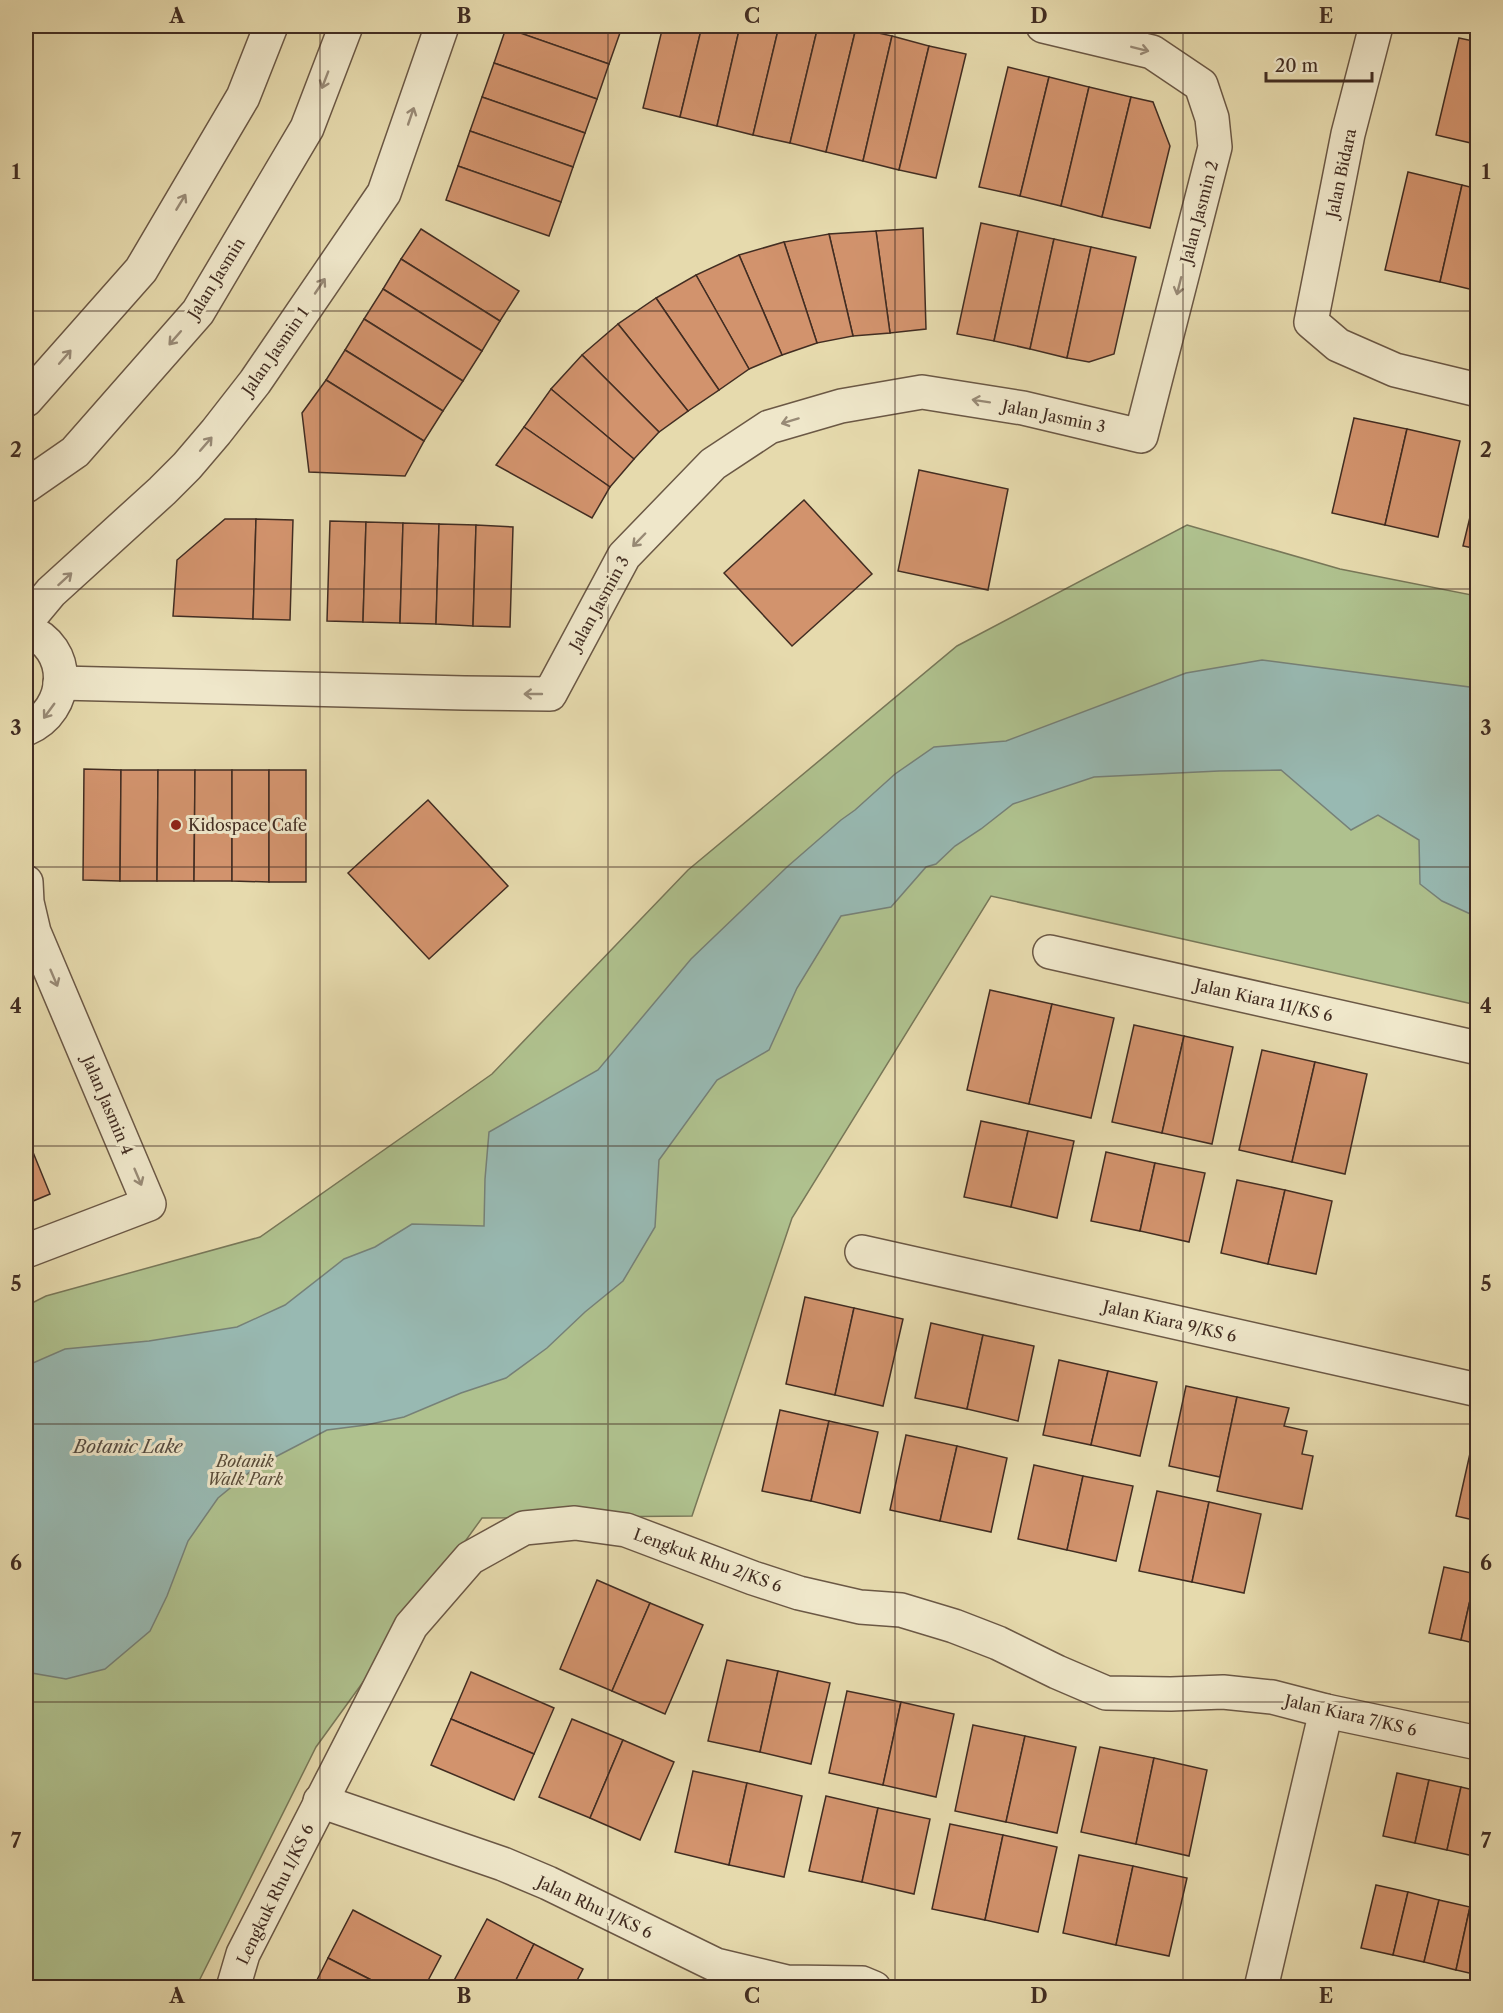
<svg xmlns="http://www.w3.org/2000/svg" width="1503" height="2013" viewBox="0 0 1503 2013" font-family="'Libre Caslon Text',serif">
	<rect width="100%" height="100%" fill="#e6daad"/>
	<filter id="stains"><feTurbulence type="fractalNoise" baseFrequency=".00333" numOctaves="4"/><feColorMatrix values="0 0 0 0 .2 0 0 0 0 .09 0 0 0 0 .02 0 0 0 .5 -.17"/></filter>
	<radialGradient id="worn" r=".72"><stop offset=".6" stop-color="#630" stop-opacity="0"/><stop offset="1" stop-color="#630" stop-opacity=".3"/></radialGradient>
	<polygon fill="#afc18e" stroke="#787758" stroke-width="1.5" points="1187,525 1340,569 1477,596 1477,1005 991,896 792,1218 692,1516 482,1518 316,1747 196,1987 26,1987 26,1306 46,1296 260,1237 492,1074 688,870 957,646"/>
	<polygon fill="#98b9b2" stroke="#768178" stroke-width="1.5" points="1262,660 1477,688 1477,917 1442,901 1420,884 1419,840 1378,815 1351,830 1281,770 1219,771 1094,777 1013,804 981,829 955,846 936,864 926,867 891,907 841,916 797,988 769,1050 717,1080 659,1160 655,1227 623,1281 585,1312 547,1348 506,1378 461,1393 404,1417 366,1425 327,1430 256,1467 218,1498 188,1541 167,1596 150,1631 105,1669 66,1679 26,1672 26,1366 65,1349 149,1341 237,1327 285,1305 344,1259 375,1247 412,1224 484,1226 485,1179 489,1132 598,1070 691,959 787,867 841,820 855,810 895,774 934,747 1006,741 1186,673"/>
	<g fill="#d2936d" stroke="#422d22" stroke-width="1.5">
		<polygon points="507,26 609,26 621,30 609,64 506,28"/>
		<polygon points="663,26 702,26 680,117 643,108"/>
		<polygon points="702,26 740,26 717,126 680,117"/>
		<polygon points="740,26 779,26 753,135 717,126"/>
		<polygon points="779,26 818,26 790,143 753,135"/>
		<polygon points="818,26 846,26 856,28 826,152 790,143"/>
		<polygon points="506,28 609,64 597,99 494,63"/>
		<polygon points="856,28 892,36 863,161 826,152"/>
		<polygon points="892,36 929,46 899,170 863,161"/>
		<polygon points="1459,38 1478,42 1478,117 1471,143 1436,135"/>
		<polygon points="929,46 966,54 936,178 899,170"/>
		<polygon points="494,63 597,99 585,133 482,97"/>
		<polygon points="1008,67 1049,77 1020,196 979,187"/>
		<polygon points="1049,77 1089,87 1061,206 1020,196"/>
		<polygon points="1089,87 1131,97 1102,217 1061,206"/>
		<polygon points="482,97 585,133 573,167 470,131"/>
		<polygon points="1131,97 1153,102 1170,146 1150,228 1102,217"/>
		<polygon points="470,131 573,167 561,202 458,166"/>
		<polygon points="458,166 561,202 549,236 446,200"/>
		<polygon points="1408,172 1462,185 1440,282 1385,270"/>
		<polygon points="1462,185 1478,189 1478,291 1440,282"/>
		<polygon points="981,223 1018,231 994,341 957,334"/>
		<polygon points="923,228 926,329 890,333 876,231"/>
		<polygon points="421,229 519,291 500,321 401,259"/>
		<polygon points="876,231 890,333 853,336 829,234"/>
		<polygon points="1018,231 1054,239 1030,349 994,341"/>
		<polygon points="829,234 853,336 817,343 784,242"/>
		<polygon points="1054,239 1091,247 1067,358 1030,349"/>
		<polygon points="784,242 817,343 782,355 739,255"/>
		<polygon points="1091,247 1136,257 1114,354 1089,362 1067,358"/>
		<polygon points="739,255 782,355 749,369 696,275"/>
		<polygon points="401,259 500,321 482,351 383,289"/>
		<polygon points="696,275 749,369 719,390 656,298"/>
		<polygon points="383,289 482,351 463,381 364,319"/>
		<polygon points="656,298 719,390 688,411 618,324"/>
		<polygon points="364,319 463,381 443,411 345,350"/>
		<polygon points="618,324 688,411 659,432 582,355"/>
		<polygon points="345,350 443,411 424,441 326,380"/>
		<polygon points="582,355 659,432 634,459 551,389"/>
		<polygon points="326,380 424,441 405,476 309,472 302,413"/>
		<polygon points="551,389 634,459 610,487 524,427"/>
		<polygon points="1354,418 1407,429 1385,525 1332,513"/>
		<polygon points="524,427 610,487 592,518 496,465"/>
		<polygon points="1407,429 1460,441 1438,537 1385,525"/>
		<polygon points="919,470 1008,489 988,590 898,571"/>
		<polygon points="1478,484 1478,549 1463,546"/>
		<polygon points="804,500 872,574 792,646 724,573"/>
		<polygon points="225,519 256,519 253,619 173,616 177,560"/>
		<polygon points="256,519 293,520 290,620 253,619"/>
		<polygon points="330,521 366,522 363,622 327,621"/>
		<polygon points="366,522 403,523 400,623 363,622"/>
		<polygon points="403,523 439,524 436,624 400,623"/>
		<polygon points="439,524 476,525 473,626 436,624"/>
		<polygon points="476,525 513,527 510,627 473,626"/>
		<polygon points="84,769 121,770 120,881 83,880"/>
		<polygon points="121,770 158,770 157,881 120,881"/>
		<polygon points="158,770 195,770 194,881 157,881"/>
		<polygon points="195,770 232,770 232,881 194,881"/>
		<polygon points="232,770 269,770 269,882 232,881"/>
		<rect x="269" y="770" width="37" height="112"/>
		<polygon points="428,800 508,886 429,959 348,873"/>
		<polygon points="990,990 1052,1004 1029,1104 967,1090"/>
		<polygon points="1052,1004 1114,1018 1091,1118 1029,1104"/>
		<polygon points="1134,1025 1184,1036 1162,1133 1112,1122"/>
		<polygon points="1184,1036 1233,1047 1212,1144 1162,1133"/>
		<polygon points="1262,1050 1315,1062 1292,1162 1239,1150"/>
		<polygon points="1315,1062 1367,1074 1345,1174 1292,1162"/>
		<polygon points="981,1121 1028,1131 1011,1207 964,1197"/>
		<polygon points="1028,1131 1074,1141 1057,1218 1011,1207"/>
		<polygon points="26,1135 50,1194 26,1204"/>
		<polygon points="1106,1152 1155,1163 1140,1231 1091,1221"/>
		<polygon points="1155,1163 1205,1173 1189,1242 1140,1231"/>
		<polygon points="1237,1180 1285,1190 1268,1264 1221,1253"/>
		<polygon points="1285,1190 1332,1201 1316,1274 1268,1264"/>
		<polygon points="805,1297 854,1308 835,1395 786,1384"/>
		<polygon points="854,1308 903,1319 883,1406 835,1395"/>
		<polygon points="931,1323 983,1335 967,1409 915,1398"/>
		<polygon points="983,1335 1034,1346 1018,1421 967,1409"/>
		<polygon points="1059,1360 1108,1371 1091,1445 1043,1435"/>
		<polygon points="1108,1371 1157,1382 1140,1456 1091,1445"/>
		<polygon points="1186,1386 1237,1397 1220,1477 1169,1466"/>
		<polygon points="1237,1397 1289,1408 1284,1426 1307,1431 1302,1454 1313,1456 1302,1509 1217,1491"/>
		<polygon points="780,1410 829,1421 811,1501 762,1491"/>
		<polygon points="829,1421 878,1432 860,1513 811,1501"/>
		<polygon points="906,1435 957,1446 940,1521 890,1510"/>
		<polygon points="957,1446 1007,1458 991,1532 940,1521"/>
		<polygon points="1471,1449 1478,1451 1478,1521 1456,1516"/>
		<polygon points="1034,1465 1083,1476 1067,1550 1018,1539"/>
		<polygon points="1083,1476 1133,1486 1116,1561 1067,1550"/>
		<polygon points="1157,1491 1209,1502 1192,1582 1139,1571"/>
		<polygon points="1209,1502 1261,1514 1244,1593 1192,1582"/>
		<polygon points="1444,1567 1476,1574 1461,1640 1429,1633"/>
		<polygon points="1476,1574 1478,1574 1478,1644 1461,1640"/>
		<polygon points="597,1580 650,1603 612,1691 560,1669"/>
		<polygon points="650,1603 703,1625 665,1714 612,1691"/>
		<polygon points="727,1660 778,1671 760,1752 708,1741"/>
		<polygon points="778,1671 830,1683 811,1764 760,1752"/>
		<polygon points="471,1672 554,1708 534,1754 451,1719"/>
		<polygon points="847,1691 901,1702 883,1785 829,1773"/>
		<polygon points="901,1702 954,1714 936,1797 883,1785"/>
		<polygon points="451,1719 534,1754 514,1800 431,1765"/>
		<polygon points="572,1719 623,1740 590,1818 539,1797"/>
		<polygon points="973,1725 1025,1736 1006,1822 955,1811"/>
		<polygon points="1025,1736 1076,1747 1057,1833 1006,1822"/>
		<polygon points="623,1740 674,1762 640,1840 590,1818"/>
		<polygon points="1100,1747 1154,1758 1136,1844 1081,1832"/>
		<polygon points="1154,1758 1207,1770 1189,1856 1136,1844"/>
		<polygon points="693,1771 747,1783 729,1865 675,1852"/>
		<polygon points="1397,1773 1429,1780 1415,1843 1383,1836"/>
		<polygon points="1429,1780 1461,1787 1447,1850 1415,1843"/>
		<polygon points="747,1783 802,1796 784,1877 729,1865"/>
		<polygon points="1461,1787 1478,1791 1478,1857 1447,1850"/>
		<polygon points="826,1796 878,1808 862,1882 809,1871"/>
		<polygon points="878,1808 930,1819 914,1894 862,1882"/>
		<polygon points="950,1824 1003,1835 985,1920 932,1909"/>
		<polygon points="1003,1835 1057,1847 1038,1932 985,1920"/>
		<polygon points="1079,1855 1133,1866 1116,1945 1063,1933"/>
		<polygon points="1133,1866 1187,1878 1169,1956 1116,1945"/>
		<polygon points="1376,1885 1408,1892 1393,1955 1361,1948"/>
		<polygon points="1408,1892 1439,1900 1424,1962 1393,1955"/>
		<polygon points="1439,1900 1470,1907 1456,1970 1424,1962"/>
		<polygon points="1470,1907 1478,1909 1478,1975 1456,1970"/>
		<polygon points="353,1910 441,1956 424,1988 387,1988 328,1958"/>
		<polygon points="487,1919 534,1944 512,1988 450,1988"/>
		<polygon points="534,1944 583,1969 573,1988 512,1988"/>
		<polygon points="328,1958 387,1988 313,1988"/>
	</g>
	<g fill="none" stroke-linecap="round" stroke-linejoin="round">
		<g stroke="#6b5845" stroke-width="36">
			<g id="street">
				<polyline points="1376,26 1348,134 1311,322 1338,345 1395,370 1478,390"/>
				<polyline points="26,400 141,270 243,97 271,26"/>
				<polyline points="26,486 75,452 198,312 307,128 346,26"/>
				<polyline points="26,622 51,592 162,491 187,466 216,432 255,382 384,193 442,26"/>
				<path d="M 26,630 C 73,647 71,710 26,729"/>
				<polyline points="60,683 464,693 550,694 624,556 713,464 769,427 841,406 922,392 1023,408 1141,436 1215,147 1212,118 1201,85 1152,52 1043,26"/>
				<polyline points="26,882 27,902 34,932 149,1204 26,1251"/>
				<polyline points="1050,952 1478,1048"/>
				<polyline points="862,1252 1478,1390"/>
				<polyline points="320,1801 503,1864 548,1883 716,1965 787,1982 862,1983 874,1988"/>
				<polyline points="233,1988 243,1954 411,1626 470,1558 524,1528 575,1523 626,1530 753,1578 799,1593 860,1607 901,1610 954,1626 998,1643 1057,1672 1106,1693 1171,1694 1223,1692 1272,1697 1326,1711 1478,1743"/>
				<polyline points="1261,1988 1326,1711"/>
			</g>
		</g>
		<use href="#street" stroke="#efe7ca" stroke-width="33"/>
	</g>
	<defs><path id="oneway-shaft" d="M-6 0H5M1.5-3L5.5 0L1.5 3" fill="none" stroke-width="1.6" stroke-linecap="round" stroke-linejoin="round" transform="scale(1.5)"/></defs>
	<g stroke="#988a76">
		<use href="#oneway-shaft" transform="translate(1140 49) rotate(14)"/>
		<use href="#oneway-shaft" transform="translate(325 80) rotate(111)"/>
		<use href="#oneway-shaft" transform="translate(411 116) rotate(-71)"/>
		<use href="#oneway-shaft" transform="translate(181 202) rotate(-59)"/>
		<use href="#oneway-shaft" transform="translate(320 286) rotate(-56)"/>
		<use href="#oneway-shaft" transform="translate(1179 286) rotate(104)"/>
		<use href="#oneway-shaft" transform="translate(175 338) rotate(131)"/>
		<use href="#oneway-shaft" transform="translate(65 357) rotate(-49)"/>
		<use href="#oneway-shaft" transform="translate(981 401) rotate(-171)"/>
		<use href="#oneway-shaft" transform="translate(790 421) rotate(163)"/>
		<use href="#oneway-shaft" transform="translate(206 444) rotate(-49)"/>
		<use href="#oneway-shaft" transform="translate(639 540) rotate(134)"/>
		<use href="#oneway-shaft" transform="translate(65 579) rotate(-42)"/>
		<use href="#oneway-shaft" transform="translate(533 694) rotate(-180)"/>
		<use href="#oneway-shaft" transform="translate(49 711) rotate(126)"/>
		<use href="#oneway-shaft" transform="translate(54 978) rotate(67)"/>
		<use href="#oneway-shaft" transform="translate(138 1177) rotate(67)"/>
	</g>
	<path fill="none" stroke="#422d22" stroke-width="1.5" stroke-opacity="0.55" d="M 320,26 L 320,1988M 608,26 L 608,1988M 895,26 L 895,1988M 1183,26 L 1183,1988M 26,311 L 1478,311M 26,589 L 1478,589M 26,867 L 1478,867M 26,1146 L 1478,1146M 26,1424 L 1478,1424M 26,1702 L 1478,1702"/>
	<circle fill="#8f2418" stroke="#efe7ca" stroke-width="2" cx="176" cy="825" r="6"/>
	<g text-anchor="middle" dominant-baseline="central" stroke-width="6" stroke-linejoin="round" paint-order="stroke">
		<g font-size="16" fill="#422d22" stroke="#efe7ca">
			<text transform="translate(1341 173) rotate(-78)">Jalan Bidara</text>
			<text transform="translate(1199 212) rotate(-75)">Jalan Jasmin 2</text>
			<text transform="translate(216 278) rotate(-58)">Jalan Jasmin</text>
			<text transform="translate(275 351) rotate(-55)">Jalan Jasmin 1</text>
			<text transform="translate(1054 416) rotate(12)">Jalan Jasmin 3</text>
			<text transform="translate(599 603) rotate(-61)">Jalan Jasmin 3</text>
			<text transform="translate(1264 1000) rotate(13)">Jalan Kiara 11/KS 6</text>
			<text transform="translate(108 1105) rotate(67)">Jalan Jasmin 4</text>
			<text transform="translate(1170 1321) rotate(13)">Jalan Kiara 9/KS 6</text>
			<text transform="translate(708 1560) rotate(20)">Lengkuk Rhu 2/KS 6</text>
			<text transform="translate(1351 1715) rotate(13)">Jalan Kiara 7/KS 6</text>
			<text transform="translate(275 1894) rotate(-64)">Lengkuk Rhu 1/KS 6</text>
			<text transform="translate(595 1907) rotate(25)">Jalan Rhu 1/KS 6</text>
		</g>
		<g font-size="16" fill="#422d22" stroke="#efe7ca" text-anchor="start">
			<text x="188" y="825">Kidospace Cafe</text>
		</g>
		<g font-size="16" font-style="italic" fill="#584b38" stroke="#efe7ca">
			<text x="245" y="1461">Botanik<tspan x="245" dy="18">Walk Park</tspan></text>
		</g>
		<g font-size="18" font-style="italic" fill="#53493f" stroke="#efe7ca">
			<text x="128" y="1447">Botanic Lake</text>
		</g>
	</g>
	<rect width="1503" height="2013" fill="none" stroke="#e6daad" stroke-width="66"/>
	<path d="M1266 72v9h106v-9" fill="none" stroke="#422d22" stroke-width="3"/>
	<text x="1275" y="72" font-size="18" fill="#422d22" stroke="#efe7ca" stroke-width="4.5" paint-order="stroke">20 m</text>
	<rect x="33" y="33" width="1437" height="1947" fill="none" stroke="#422d22" stroke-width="2"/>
	<g font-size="20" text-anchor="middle" font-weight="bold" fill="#422d22">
		<text x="177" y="23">A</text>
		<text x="464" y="23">B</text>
		<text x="752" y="23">C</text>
		<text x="1039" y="23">D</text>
		<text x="1326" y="23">E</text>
		<text x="16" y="179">1</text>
		<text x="1486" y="179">1</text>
		<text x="16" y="457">2</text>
		<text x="1486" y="457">2</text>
		<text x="16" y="735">3</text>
		<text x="1486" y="735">3</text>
		<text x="16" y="1013">4</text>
		<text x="1486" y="1013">4</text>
		<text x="16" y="1291">5</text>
		<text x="1486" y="1291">5</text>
		<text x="16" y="1570">6</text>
		<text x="1486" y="1570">6</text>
		<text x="16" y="1848">7</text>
		<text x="1486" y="1848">7</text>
		<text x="177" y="2003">A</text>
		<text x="464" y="2003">B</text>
		<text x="752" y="2003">C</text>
		<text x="1039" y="2003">D</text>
		<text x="1326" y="2003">E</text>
	</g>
	<rect width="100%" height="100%" filter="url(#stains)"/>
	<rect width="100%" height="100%" fill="url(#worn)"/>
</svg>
